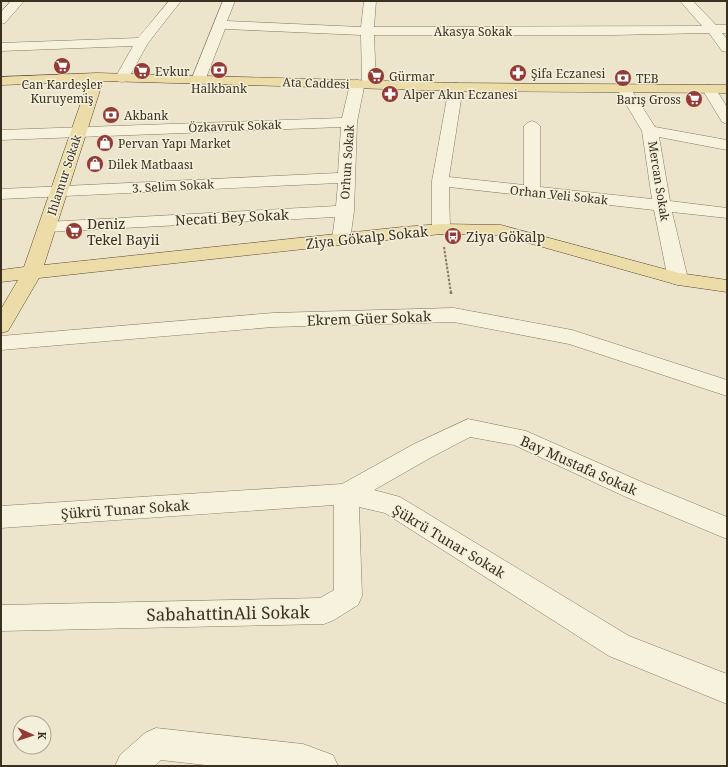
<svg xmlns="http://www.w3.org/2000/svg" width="728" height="767" viewBox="0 0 728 767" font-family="'Noto Serif',serif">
	<rect width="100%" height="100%" fill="#ece5cb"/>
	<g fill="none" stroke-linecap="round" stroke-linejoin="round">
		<g stroke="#887960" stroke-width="1">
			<g id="minor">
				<polygon points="11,1 24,1 5,23 1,24 1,12"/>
				<polygon points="169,1 181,1 148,43 127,81 122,82 117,81 115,78 133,46 1,51 1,43 138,38"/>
				<polygon points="223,1 235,1 227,21 361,27 364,1 376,1 374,27 702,26 680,1 693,1 716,25 727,25 727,33 722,33 727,39 727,52 722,51 709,33 612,35 374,35 376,84 374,87 369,88 364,87 357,122 354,211 350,240 347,244 341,245 335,244 332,240 335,217 47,232 41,231 38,227 41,223 47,222 336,206 338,183 1,199 1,189 338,173 341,127 1,140 1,130 342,118 350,84 352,81 357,80 362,81 361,35 225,29 206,78 204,81 199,82 194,81 192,78"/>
				<polygon points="456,83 461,84 463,87 449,177 524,185 524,126 527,123 532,121 537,123 540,126 540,187 652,199 642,131 617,89 619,86 624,85 629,86 655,127 727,140 727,150 659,137 670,201 727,208 727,218 672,212 688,279 685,283 678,285 671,283 668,279 654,210 449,187 450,229 447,233 441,234 435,233 432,229 432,181 449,87 451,84"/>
				<polygon points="709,85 714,86 727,107 727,124 722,122 702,89 704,86"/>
				<polygon points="454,308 572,330 727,380 727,396 569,344 454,322 273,327 1,350 1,336 273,313"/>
				<polygon points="468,419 526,431 644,483 727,517 727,539 626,497 514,445 470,437 430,458 374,490 400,497 629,636 727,674 727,704 609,656 385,513 359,507 362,596 358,605 334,620 324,624 1,631 1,605 320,598 334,590 334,505 1,528 1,506 342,484 414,444"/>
				<polygon points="156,728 303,744 333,755 338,766 214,766 161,760 155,766 115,766 120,755 145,733"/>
			</g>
		</g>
		<g stroke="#574733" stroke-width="1">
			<polygon id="major" points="97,73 456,83 727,85 727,93 456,91 103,81 44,265 402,227 441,224 501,225 679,273 727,280 727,292 678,285 500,235 441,234 39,278 8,331 1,333 1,309 18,280 1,282 1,270 24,267 88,82 1,85 1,77"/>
		</g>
		<polyline stroke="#887960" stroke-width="2" stroke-dasharray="2.5 1.5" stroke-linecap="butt" points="444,247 451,293"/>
		<polyline stroke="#887960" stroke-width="2.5" stroke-dasharray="3 2" stroke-linecap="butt" points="451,292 451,294"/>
		<use href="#minor" fill="#f7f2de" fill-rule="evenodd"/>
		<use href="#major" fill="#ecdca7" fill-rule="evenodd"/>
	</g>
	<defs>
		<g id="supermarket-disc" transform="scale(0.9)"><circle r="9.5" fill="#933b34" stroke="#f4efda"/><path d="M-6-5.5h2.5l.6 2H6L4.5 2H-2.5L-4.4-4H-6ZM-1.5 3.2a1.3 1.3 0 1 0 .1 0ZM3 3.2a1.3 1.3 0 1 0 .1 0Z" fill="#fff"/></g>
		<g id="bank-disc" transform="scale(0.9)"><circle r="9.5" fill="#933b34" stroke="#f4efda"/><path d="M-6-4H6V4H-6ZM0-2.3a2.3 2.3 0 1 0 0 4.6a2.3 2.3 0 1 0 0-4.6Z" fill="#fff"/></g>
		<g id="pharmacy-disc" transform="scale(0.9)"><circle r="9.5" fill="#933b34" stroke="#f4efda"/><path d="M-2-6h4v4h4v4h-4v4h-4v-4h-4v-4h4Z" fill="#fff"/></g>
		<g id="shop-disc" transform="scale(0.9)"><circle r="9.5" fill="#933b34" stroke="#f4efda"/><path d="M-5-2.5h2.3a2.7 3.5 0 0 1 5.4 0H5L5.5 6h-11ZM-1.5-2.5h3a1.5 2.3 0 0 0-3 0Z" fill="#fff"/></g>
		<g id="bus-disc" transform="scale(0.9)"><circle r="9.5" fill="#933b34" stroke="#f4efda"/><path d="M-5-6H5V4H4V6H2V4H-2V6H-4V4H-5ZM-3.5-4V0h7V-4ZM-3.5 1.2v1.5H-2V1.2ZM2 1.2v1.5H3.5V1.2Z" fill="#fff"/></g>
	</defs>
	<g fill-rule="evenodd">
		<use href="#supermarket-disc" x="62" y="66"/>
		<use href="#bank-disc" x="219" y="70"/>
		<use href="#supermarket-disc" x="142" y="71"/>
		<use href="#pharmacy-disc" x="518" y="73"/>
		<use href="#supermarket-disc" x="376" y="76"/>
		<use href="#bank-disc" x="623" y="78"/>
		<use href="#pharmacy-disc" x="390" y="94"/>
		<use href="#supermarket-disc" x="694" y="99"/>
		<use href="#bank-disc" x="111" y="115"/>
		<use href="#shop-disc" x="105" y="143"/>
		<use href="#shop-disc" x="95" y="164"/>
		<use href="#supermarket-disc" x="74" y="231"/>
		<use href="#bus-disc" x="453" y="236"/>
	</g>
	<g text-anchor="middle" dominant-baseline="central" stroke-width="3" stroke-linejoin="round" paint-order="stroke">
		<g font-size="12" fill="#3a3022" stroke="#f4efda">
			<text x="473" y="31">Akasya Sokak</text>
			<text transform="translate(316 83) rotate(2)">Ata Caddesi</text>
			<text transform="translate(235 126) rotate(-2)">Özkavruk Sokak</text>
			<text transform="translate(347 162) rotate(-86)">Orhun Sokak</text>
			<text transform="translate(64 175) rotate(-72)">Ihlamur Sokak</text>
			<text transform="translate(659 181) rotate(81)">Mercan Sokak</text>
			<text transform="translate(173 186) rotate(-3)">3. Selim Sokak</text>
			<text transform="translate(559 195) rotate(6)">Orhan Veli Sokak</text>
		</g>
		<g font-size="12" fill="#3a3022" stroke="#f4efda" text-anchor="start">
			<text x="155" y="71">Evkur</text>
			<text x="531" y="73">Şifa Eczanesi</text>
			<text x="389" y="76">Gürmar</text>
			<text x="636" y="78">TEB</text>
			<text x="62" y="84" text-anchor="middle">Can Kardeşler<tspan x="62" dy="14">Kuruyemiş</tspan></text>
			<text x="219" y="88" text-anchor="middle">Halkbank</text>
			<text x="403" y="94">Alper Akın Eczanesi</text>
			<text x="681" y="99" text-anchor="end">Barış Gross</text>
			<text x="124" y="115">Akbank</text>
			<text x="118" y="143">Pervan Yapı Market</text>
			<text x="108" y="164">Dilek Matbaası</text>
		</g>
		<g font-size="14" fill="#3a3022" stroke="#f4efda">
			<text transform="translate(232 217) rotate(-3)">Necati Bey Sokak</text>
			<text transform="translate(367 237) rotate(-6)">Ziya Gökalp Sokak</text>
			<text transform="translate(369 318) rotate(-2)">Ekrem Güer Sokak</text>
			<text transform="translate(579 465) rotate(24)">Bay Mustafa Sokak</text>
			<text transform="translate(125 509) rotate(-4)">Şükrü Tunar Sokak</text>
			<text transform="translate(449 541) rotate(31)">Şükrü Tunar Sokak</text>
		</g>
		<g font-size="14" fill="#3a3022" stroke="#f4efda" text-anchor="start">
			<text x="87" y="223">Deniz<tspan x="87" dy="16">Tekel Bayii</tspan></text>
			<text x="466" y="236">Ziya Gökalp</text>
		</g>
		<g font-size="17" fill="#3a3022" stroke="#f4efda">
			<text transform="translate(228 613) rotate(-1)">SabahattinAli Sokak</text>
		</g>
	</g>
	<rect width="728" height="767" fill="none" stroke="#3a3022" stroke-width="4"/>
	<g transform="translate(32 735) rotate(93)"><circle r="19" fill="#f4efda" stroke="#aaa390"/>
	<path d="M0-3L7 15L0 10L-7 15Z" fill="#933b34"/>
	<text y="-6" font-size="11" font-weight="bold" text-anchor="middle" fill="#3a3022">K</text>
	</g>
</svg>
